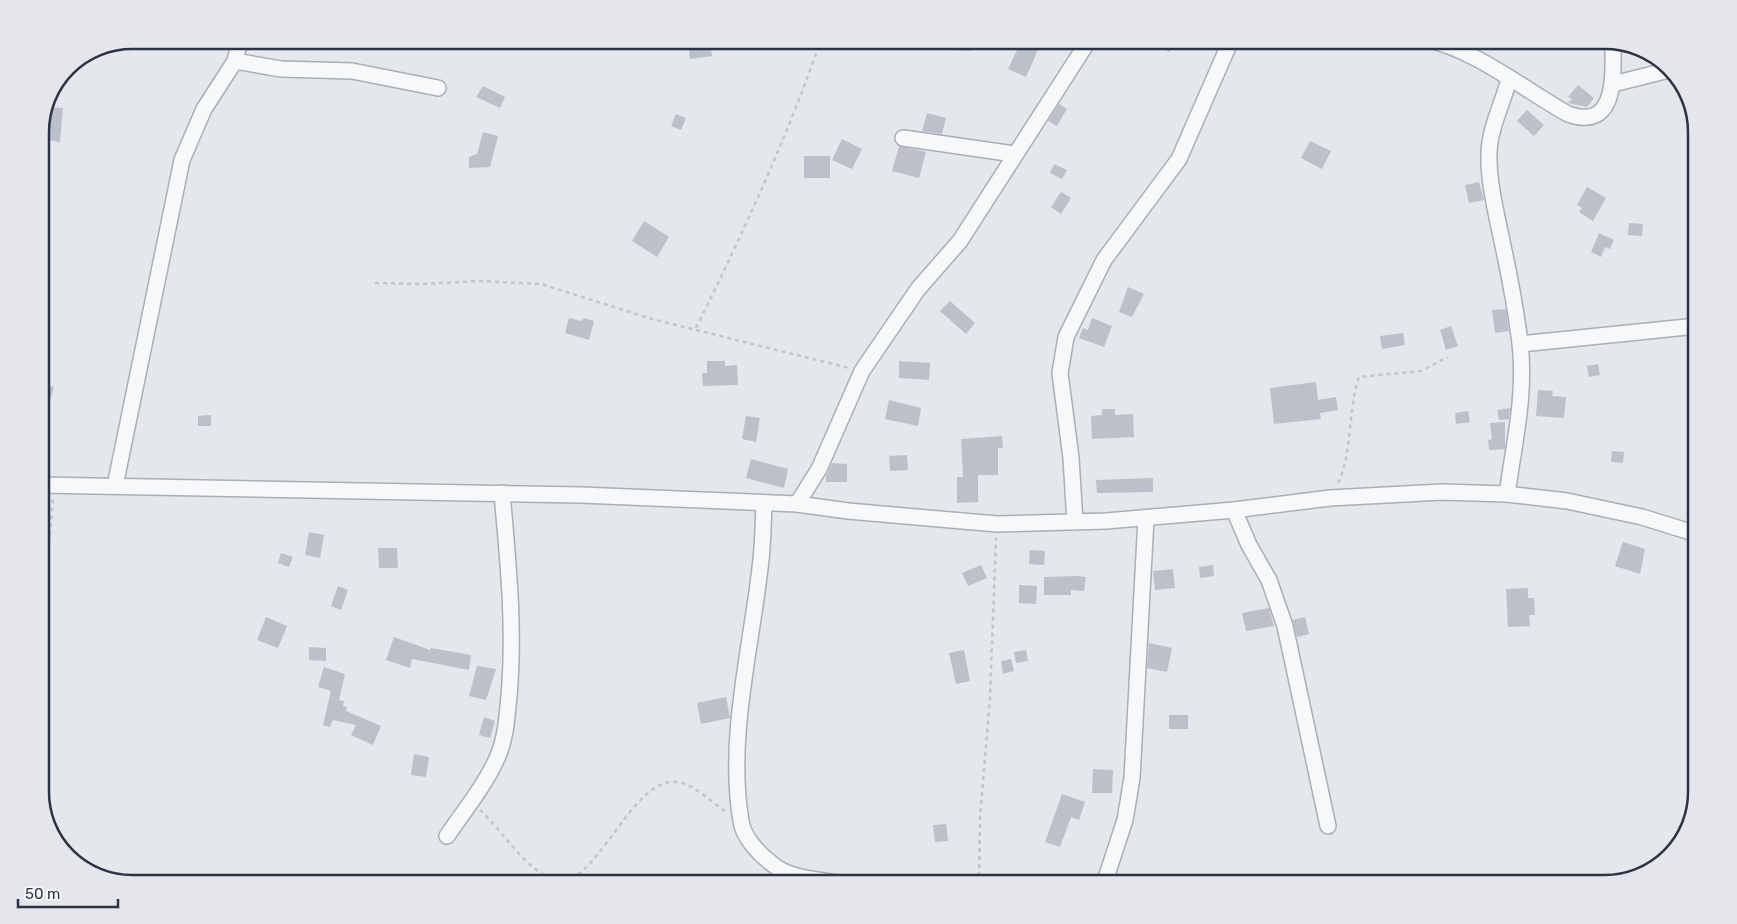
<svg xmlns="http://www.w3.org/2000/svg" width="1737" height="924" viewBox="0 0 1737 924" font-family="Rubik,sans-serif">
	<rect width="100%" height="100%" fill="#e4e7ec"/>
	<g fill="#bbc0ca">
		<polygon points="688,40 710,40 712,56 690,59"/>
		<polygon points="948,40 971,40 971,51 948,50"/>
		<polygon points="1022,40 1034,40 1041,43 1026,77 1008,69"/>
		<polygon points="1147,40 1176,40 1169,52"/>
		<polygon points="1578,85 1594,98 1587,107 1568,103 1572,99 1568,97"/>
		<polygon points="483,86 505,97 500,108 476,97"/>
		<polygon points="1059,104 1067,109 1057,126 1048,121"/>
		<polygon points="50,107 63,108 60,142 46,140"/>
		<polygon points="1527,110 1544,125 1534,136 1517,121"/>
		<polygon points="927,113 946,118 942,134 922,131"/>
		<polygon points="676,114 686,118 681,130 671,126"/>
		<polygon points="483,132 498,136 490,167 469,168 469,157 477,154"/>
		<polygon points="842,139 862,149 852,169 832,160"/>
		<polygon points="1310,141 1331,151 1322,169 1301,158"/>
		<polygon points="899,146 926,152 919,178 892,171"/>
		<rect x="804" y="156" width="26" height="22"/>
		<polygon points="1054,164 1067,170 1062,179 1050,173"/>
		<polygon points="1479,182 1484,200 1469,203 1465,185"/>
		<polygon points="1587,187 1606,198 1593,221 1579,212 1582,208 1577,205"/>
		<polygon points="1061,192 1071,198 1061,214 1051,207"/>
		<polygon points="644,221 669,237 657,257 632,241"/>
		<polygon points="1629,223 1643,224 1642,236 1628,235"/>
		<polygon points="1599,233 1614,240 1610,249 1605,247 1601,257 1591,252"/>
		<polygon points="1128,287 1144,294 1132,317 1119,312"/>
		<polygon points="950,301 975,323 966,334 940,311"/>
		<polygon points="1506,309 1509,331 1495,333 1492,310"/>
		<polygon points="569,318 582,321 583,318 594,321 589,340 565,333"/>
		<polygon points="1092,318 1112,326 1104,347 1079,338 1083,328 1088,330"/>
		<polygon points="1451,326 1458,346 1446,350 1440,330"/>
		<polygon points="1403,333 1405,345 1382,349 1380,336"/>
		<polygon points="707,361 725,361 725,366 737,365 738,385 703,386 702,373 707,373"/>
		<polygon points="899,361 930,363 929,380 899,378"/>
		<polygon points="1598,364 1600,375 1589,377 1587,366"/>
		<polygon points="1316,382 1318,400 1336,397 1338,410 1320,413 1321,419 1274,424 1270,388"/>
		<polygon points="40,383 54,387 43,425 40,424"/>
		<polygon points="1538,390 1553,391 1552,396 1566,397 1564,418 1536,416"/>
		<polygon points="889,400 921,408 918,426 885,419"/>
		<polygon points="1510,408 1509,419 1499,420 1497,410"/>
		<polygon points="1102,409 1115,409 1115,415 1133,414 1134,437 1092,439 1091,416 1102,415"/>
		<polygon points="1468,411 1470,422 1456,424 1455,413"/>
		<polygon points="211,415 211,426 198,426 198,416"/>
		<polygon points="746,416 760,418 756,442 742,439"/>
		<polygon points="1505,422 1505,449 1489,450 1488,440 1492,439 1490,423"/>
		<polygon points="1002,436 1003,448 998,448 998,475 978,475 978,502 957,503 957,477 963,477 961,439"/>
		<polygon points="1612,451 1624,452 1623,463 1611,462"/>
		<polygon points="907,455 908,470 890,471 889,456"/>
		<polygon points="751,459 788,469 784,488 746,478"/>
		<polygon points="832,463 847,464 847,482 826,482 826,476"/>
		<polygon points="1153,478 1153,492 1097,493 1096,480"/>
		<polygon points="309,532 324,535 320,558 305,555"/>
		<polygon points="1623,542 1645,549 1640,574 1615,566"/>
		<polygon points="378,548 397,548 398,568 379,568"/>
		<polygon points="1030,550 1045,551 1044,565 1029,564"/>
		<polygon points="281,553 293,557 289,567 278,563"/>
		<polygon points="981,565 987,578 968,586 962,573"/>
		<polygon points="1213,565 1214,576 1200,578 1199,567"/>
		<polygon points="1173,569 1175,588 1155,590 1153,571"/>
		<polygon points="1076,576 1086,577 1084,591 1071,590 1071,595 1044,595 1044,577"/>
		<polygon points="1019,585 1037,586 1036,604 1019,603"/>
		<polygon points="338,586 348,590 341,610 331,606"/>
		<polygon points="1528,588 1528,598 1534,598 1535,615 1529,615 1530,626 1508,627 1506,589"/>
		<polygon points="1269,608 1274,626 1246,631 1242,613"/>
		<polygon points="266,617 287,626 278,648 257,640"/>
		<polygon points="1305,617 1309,634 1297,637 1293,620"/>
		<polygon points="394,637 430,650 431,648 471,655 469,670 412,659 410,668 386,660"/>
		<polygon points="1149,643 1172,648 1167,672 1147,668"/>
		<polygon points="309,647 326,648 326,661 309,660"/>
		<polygon points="964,650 970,681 956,684 949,653"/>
		<polygon points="1026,650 1028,661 1016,663 1014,652"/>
		<polygon points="1011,659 1014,671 1003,674 1001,661"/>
		<polygon points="477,666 496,669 486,700 469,696"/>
		<polygon points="324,667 345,674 339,700 344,701 343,706 347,707 346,711 381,726 373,745 351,735 356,725 333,720 330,727 323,725 331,691 318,687"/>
		<polygon points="726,697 730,718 701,724 697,703"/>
		<rect x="1169" y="715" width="19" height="14"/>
		<polygon points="484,717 495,721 490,738 479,735"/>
		<polygon points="414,754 429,757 426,777 411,775"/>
		<polygon points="1093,769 1113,770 1112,793 1092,793"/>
		<polygon points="1062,794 1085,802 1079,820 1071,817 1060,847 1045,842"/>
		<polygon points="946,824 948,841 935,842 933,825"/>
	</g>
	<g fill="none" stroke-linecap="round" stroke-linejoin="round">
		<g stroke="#a9aeb7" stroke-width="18">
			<g id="minor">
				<path d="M 1429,40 C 1477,51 1525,90 1568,114 C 1618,132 1613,73 1613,42"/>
				<polyline points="235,61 281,69 352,71 438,88"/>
				<polyline points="1613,84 1669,70"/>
				<polyline points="903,138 1014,154"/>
				<polyline points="1520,344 1697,326"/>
				<polyline points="40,485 581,495 797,504 848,511 997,524 1106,521 1234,510 1330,498 1442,492 1507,494 1567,501 1642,517 1697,534"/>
				<polyline points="115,486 182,160 204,109 235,61 240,40"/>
				<path d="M 1507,494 C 1514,444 1526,394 1520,343 C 1516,311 1510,278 1503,246 C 1497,216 1488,183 1489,152 C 1490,127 1503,103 1509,79"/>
				<path d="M 764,504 C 763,525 763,547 760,568 C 751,649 727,739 741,821 C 743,837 759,854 771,863 C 790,880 819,879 843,884"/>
				<polyline points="797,504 819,469 862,371 918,289 960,241 1089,40"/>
				<polyline points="1234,510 1249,545 1269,580 1285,626 1328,826"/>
				<polyline points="1075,522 1071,458 1060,373 1066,337 1104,260 1179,159 1231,40"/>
				<path d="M 447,836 C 464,811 486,784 498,756 C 506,737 507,716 509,696 C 515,628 508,561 502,493"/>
				<polyline points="1104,884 1125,820 1132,778 1146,518"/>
			</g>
		</g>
		<g stroke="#c2c5cb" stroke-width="2.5" stroke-dasharray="4 4" stroke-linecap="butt">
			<polyline points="375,283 421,284 480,281 541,284 652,319 849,368"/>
			<path d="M 696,328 C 743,233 786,140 821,40"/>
			<path d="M 1338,483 C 1352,456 1348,408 1359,377 L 1421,371 L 1448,357"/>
			<polyline points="40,606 45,594 53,498"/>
			<path d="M 480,810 C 502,830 527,872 555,880 C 595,892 631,776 677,782 C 694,784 711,802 725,811"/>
			<polyline points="979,884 980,817 990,698 996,538"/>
		</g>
		<use href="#minor" stroke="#f7f8fa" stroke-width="15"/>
	</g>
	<path d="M0 0H1737V924H0ZM132 49H1605A83 83 0 0 1 1688 132V792A83 83 0 0 1 1605 875H132A83 83 0 0 1 49 792V132A83 83 0 0 1 132 49Z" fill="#e4e6eb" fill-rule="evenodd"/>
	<path fill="none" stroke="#2b3445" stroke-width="2.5" d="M132 49H1605A83 83 0 0 1 1688 132V792A83 83 0 0 1 1605 875H132A83 83 0 0 1 49 792V132A83 83 0 0 1 132 49Z"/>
	<path d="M18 899v8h100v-8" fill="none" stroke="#2b3445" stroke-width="2.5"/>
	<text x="25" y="899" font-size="15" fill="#2b3445" stroke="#f4f6f9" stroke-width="4" paint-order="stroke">50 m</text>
</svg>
